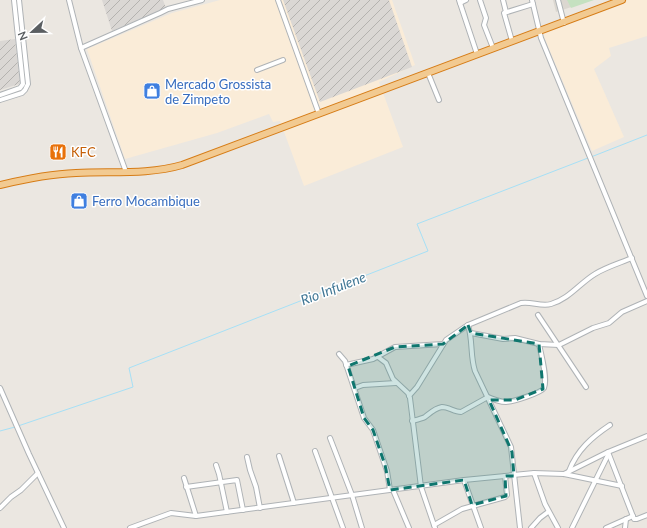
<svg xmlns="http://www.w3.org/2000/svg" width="647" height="528" viewBox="0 0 647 528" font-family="Lato,sans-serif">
	<defs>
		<pattern id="industrial-furrows" width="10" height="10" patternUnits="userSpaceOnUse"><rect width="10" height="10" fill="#dad7d4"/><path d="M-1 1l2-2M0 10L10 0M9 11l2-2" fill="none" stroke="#b4b2af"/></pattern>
	</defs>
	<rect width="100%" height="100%" fill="#ebe7e1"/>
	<g fill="#faecd8">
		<polygon points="220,0 392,0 415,65 379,82 403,147 304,186 280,121 273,122 269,114 217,133 125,159 87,49 172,13"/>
		<polygon points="626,0 647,0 647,36 609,48 611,56 594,69 624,137 592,151 542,32 575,20"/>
	</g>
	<g fill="url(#industrial-furrows)">
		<polygon points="102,0 163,0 166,8 112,31"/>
		<polygon points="283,0 389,0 412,67 320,102"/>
		<polygon points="15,39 20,82 19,84 0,90 0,41"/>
	</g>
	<polygon fill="#dbd7d0" points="553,0 593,0 556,12"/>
	<polygon fill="#c5e1c0" points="567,0 594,0 571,8"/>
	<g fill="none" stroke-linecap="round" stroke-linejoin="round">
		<g stroke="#a6e0f6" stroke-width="1">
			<polyline points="591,157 647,135"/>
			<polyline points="18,426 133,387 129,368 428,251 417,224 588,158"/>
			<polyline points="0,431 15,427"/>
		</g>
		<g stroke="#afb3b6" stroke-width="6">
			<g id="minor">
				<polyline points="69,0 81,48 126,172"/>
				<polyline points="278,0 319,114"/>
				<polyline points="459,0 477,54"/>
				<polyline points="480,0 486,18 484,25 493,48"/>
				<polyline points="503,0 506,12"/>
				<polyline points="532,0 541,38 647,296"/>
				<polyline points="558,0 564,23"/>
				<polyline points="460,3 466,0"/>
				<polyline points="512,41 504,13 533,4"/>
				<polyline points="81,48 160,13 168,9 202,0"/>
				<polyline points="257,70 283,60"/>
				<polyline points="428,73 439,100"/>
				<polyline points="0,95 20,88 23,84 14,0"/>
				<polyline points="0,100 22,93 25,90 28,84 19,0"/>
				<polyline points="538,315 586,387"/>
				<path d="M 468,325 C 473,340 470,356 475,371 L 511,447 L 520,528"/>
				<polyline points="471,333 503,339 515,338 539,344 559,345 593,328 609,323 622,312 647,301"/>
				<polyline points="339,354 345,361 364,418 373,430 387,471 390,490"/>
				<polyline points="378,357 386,363 393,379 408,393 410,398 421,487 435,528"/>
				<polyline points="346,365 373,359 395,347 443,344"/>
				<polyline points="0,388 29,454 64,528"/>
				<polyline points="355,388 363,385 396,383"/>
				<path d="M 409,396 L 417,387 L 446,340 L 468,325 L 521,303 C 531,301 541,307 551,304 C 569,299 580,283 595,274 C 606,267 620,263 632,258"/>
				<path d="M 412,421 C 416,420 421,419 425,417 C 430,413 435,408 442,407 C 449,407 454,412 461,412 L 488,397 C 492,399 501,402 506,402 C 512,402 541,393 544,388 C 548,379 541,354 539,344"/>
				<polyline points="330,438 352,495 362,528"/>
				<polyline points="315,451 343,528"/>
				<polyline points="608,452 634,519 637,519 647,515"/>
				<polyline points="279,456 294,503"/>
				<polyline points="247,457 250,470 256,487 260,508"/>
				<polyline points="216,465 219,474 227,512"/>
				<path d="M 569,471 C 577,450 592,437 610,425"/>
				<polyline points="534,473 545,504 558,528"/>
				<polyline points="564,474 608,452 647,436"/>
				<polyline points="184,478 196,516"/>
				<polyline points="464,480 481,528"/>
				<polyline points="186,487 237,480 243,510"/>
				<polyline points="393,490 409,528"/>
				<polyline points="0,508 11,497 21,490 38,473"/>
				<polyline points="434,525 462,509 505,497 507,495 505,476"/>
				<polyline points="130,528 171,513 196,516 464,480 534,473 564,474 622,486"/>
				<polyline points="531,528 540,518 548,512"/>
				<polyline points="572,528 608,455"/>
				<polyline points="606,528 633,516"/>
				<polyline points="625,528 626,519"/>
			</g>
		</g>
		<g stroke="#d67c16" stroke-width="8">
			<path id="highway" d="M 0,185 C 25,179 50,174 76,173 C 111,171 148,175 182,165 L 622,0"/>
		</g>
		<use href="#minor" stroke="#fff" stroke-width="4"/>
		<use href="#highway" stroke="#f2ca91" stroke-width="6"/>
	</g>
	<path fill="#0f766e" fill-opacity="0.2" stroke="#0f766e" stroke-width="3" stroke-dasharray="8 5" stroke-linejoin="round" d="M 468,325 L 471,333 L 539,344 L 543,389 L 515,400 L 489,400 L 512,452 L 514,476 L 505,476 L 506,496 L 472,505 L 464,480 L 390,490 L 385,465 L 373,430 L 364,418 L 348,366 L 395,347 L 443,344 Z"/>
	<defs>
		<g id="shop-square" transform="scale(0.9)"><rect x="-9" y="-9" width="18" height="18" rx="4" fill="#3f7fe0" stroke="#fff"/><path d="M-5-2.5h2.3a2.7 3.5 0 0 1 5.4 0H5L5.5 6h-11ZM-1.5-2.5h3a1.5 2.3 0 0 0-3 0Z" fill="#fff"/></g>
		<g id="restaurant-square" transform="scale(0.9)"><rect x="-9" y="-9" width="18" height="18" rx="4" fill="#e8710a" stroke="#fff"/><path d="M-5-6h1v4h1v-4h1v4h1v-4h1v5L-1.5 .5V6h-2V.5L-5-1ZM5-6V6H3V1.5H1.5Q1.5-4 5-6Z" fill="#fff"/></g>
	</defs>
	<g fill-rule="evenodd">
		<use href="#shop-square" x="152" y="91"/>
		<use href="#restaurant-square" x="58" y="152"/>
		<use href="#shop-square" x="79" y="201"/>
	</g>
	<g text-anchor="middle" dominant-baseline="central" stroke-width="3" stroke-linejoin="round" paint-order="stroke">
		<g font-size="13" fill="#366cbe" stroke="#fff" text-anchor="start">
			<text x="165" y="84">Mercado Grossista<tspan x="165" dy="15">de Zimpeto</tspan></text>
			<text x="92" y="201">Ferro Mocambique</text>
		</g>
		<g font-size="13" fill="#c56008" stroke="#fff" text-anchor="start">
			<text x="71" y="152">KFC</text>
		</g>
		<g font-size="14" font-style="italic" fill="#407795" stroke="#fff">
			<text transform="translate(333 288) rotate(-21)">Rio Infulene</text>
		</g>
	</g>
	<g transform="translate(32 32) rotate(248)" stroke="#ffffff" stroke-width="3" paint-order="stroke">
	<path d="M0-3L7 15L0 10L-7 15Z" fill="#5a5e61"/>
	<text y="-6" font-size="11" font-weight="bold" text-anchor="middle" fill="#5a5e61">N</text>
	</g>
</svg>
